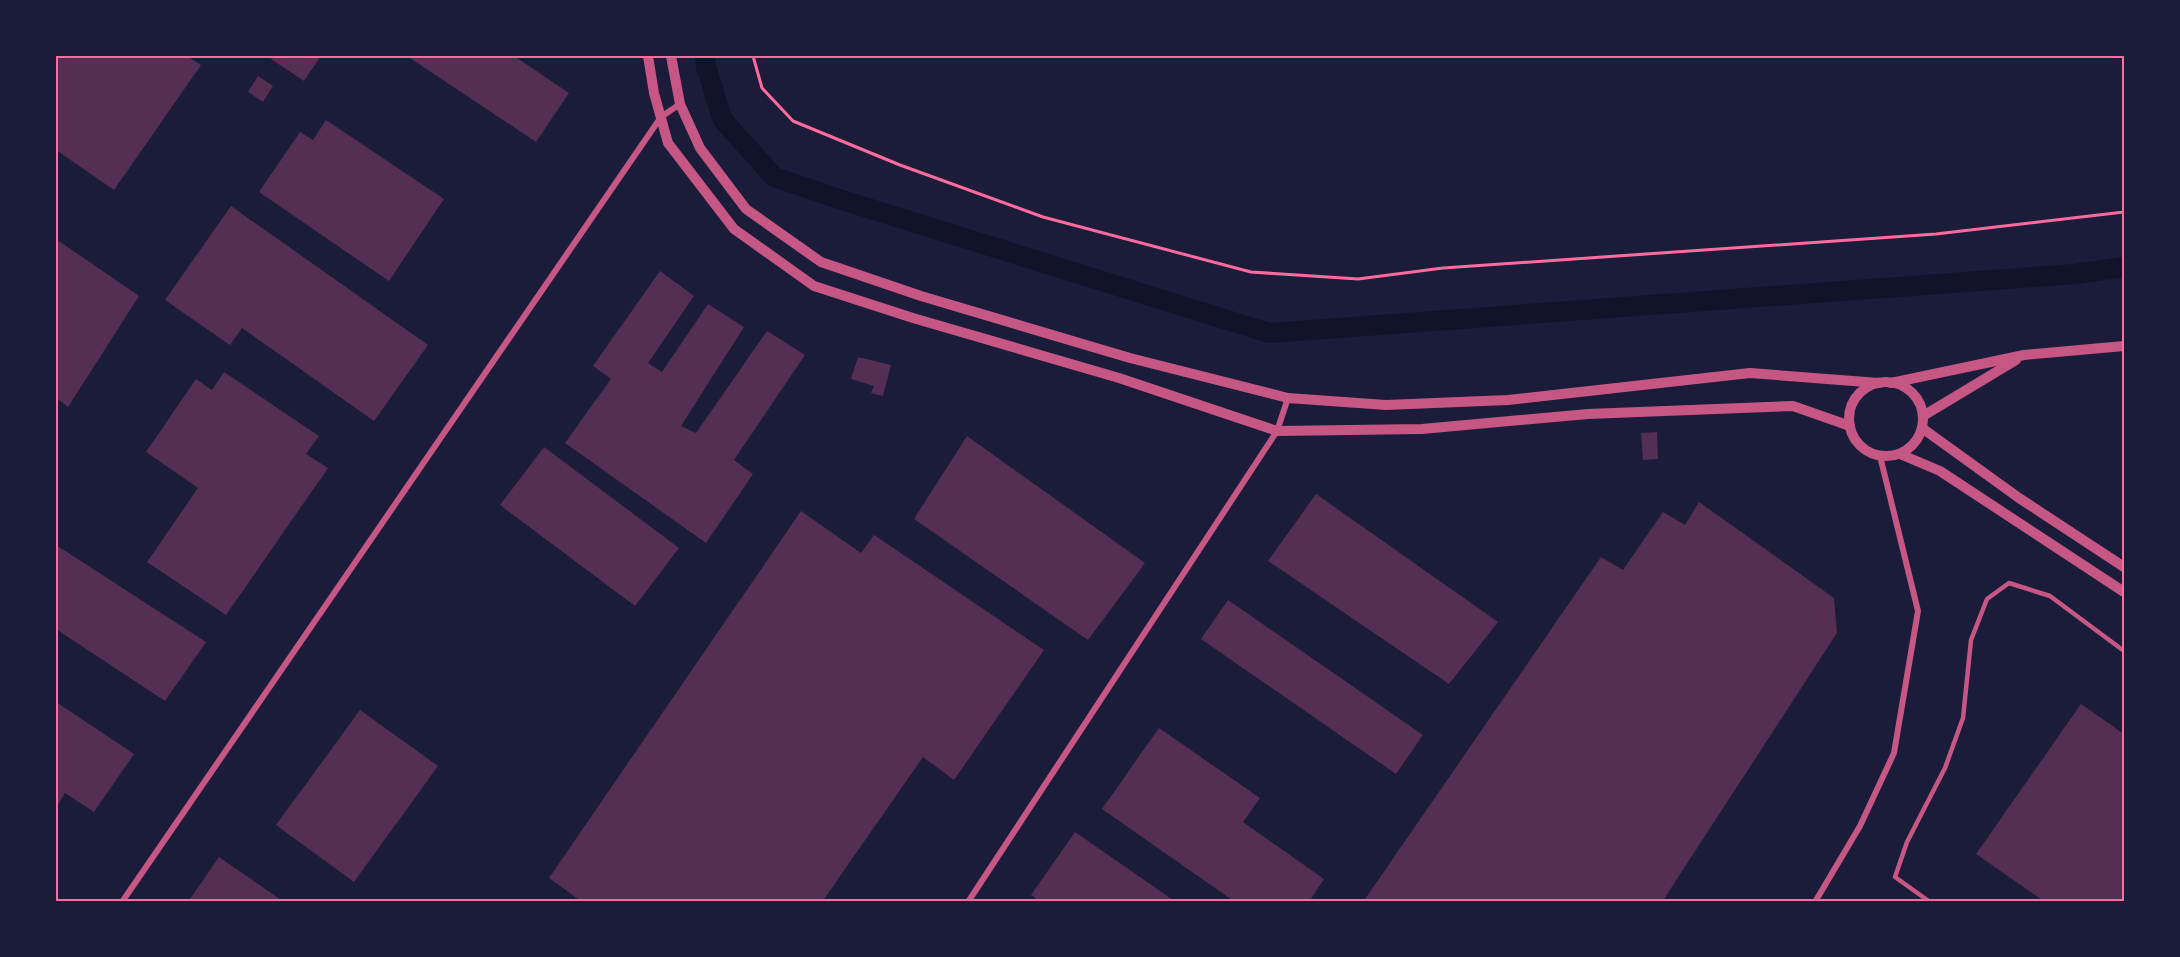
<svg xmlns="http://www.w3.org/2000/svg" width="2180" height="957" viewBox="0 0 2180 957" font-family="'Noto Serif',serif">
	<rect width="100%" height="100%" fill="#1b1b3a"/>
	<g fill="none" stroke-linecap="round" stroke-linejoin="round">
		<polyline stroke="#12122b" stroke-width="20" points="705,56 706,67 723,120 774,177 842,200 1269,333 2075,274 2124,267"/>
	</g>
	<g fill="#542f53">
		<polygon points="56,56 187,56 201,65 114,190 56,150"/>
		<polygon points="273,56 321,56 304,81 271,59"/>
		<polygon points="407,56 514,56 569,93 536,142"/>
		<polygon points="258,76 273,86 263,102 248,92"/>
		<polygon points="326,120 444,199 389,281 259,192 300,132 313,140"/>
		<polygon points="231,206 428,345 374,421 242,328 230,345 165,300"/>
		<polygon points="56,239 139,296 68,407 56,398"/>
		<polygon points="660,271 694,296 648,363 662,372 708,304 744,327 681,426 696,433 767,331 805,355 734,460 753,474 706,543 565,443 611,379 593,366"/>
		<polygon points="858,357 891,365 883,396 871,393 874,386 851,379"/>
		<polygon points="224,372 319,436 306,454 328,468 226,615 147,562 198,488 146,452 196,379 212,390"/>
		<polygon points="1657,432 1658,459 1643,460 1641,433"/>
		<polygon points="967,436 1145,563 1088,640 914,519"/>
		<polygon points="544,447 679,548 635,606 500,505"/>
		<polygon points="1316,494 1498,622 1449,684 1268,561"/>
		<polygon points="1699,502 1834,598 1837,633 1662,902 1363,902 1601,557 1623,570 1663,512 1685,525"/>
		<polygon points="801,511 861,553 874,535 1044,650 954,780 923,757 822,902 582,902 549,878"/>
		<polygon points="56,545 206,642 165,701 56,629"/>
		<polygon points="1228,600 1423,735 1396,774 1201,639"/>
		<polygon points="56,702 134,754 94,812 65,793 56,808"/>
		<polygon points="2081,704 2124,734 2124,902 2045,902 1976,854"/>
		<polygon points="360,710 438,766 354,882 276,825"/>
		<polygon points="1159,728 1260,798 1243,822 1324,879 1309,902 1235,902 1102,809"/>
		<polygon points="1075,832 1176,902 1041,902 1031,895"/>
		<polygon points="219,857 284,902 188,902"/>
	</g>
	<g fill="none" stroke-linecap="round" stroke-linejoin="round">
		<polyline stroke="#ff6b9d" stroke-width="3" points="753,56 762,88 793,121 900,165 1043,217 1251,272 1358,279 1443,268 1936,234 2124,212"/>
		<polyline stroke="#c65784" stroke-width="4.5" points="1930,902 1895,877 1907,842 1945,768 1963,718 1971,640 1987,599 2009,583 2050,596 2124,651"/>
		<g stroke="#c65784" stroke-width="6">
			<polyline points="122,902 661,117 680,104"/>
			<polyline points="968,902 1277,431 1288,398"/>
			<polyline points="1815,902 1860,826 1894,753 1918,611 1880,456"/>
		</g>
		<g stroke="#c65784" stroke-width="10">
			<polyline points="648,56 654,93 668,143 734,229 814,286 913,318 1119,378 1277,431 1422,429 1588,414 1793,406 1850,426"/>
			<polyline points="671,56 680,104 700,148 746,209 821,262 921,296 1130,358 1288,398 1386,405 1508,400 1750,373 1879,383"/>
			<circle cx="1886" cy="419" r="37"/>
			<polyline points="1891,383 2024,355 2124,346"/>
			<polyline points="1923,416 2016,360"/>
			<polyline points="1922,428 2019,498 2124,567"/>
			<polyline points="1900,454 1940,471 2124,592"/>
		</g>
	</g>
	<rect width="2180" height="957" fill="none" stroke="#1b1b3a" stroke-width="114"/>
	<rect x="57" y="57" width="2066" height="843" fill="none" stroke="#ff6b9d" stroke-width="2"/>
</svg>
